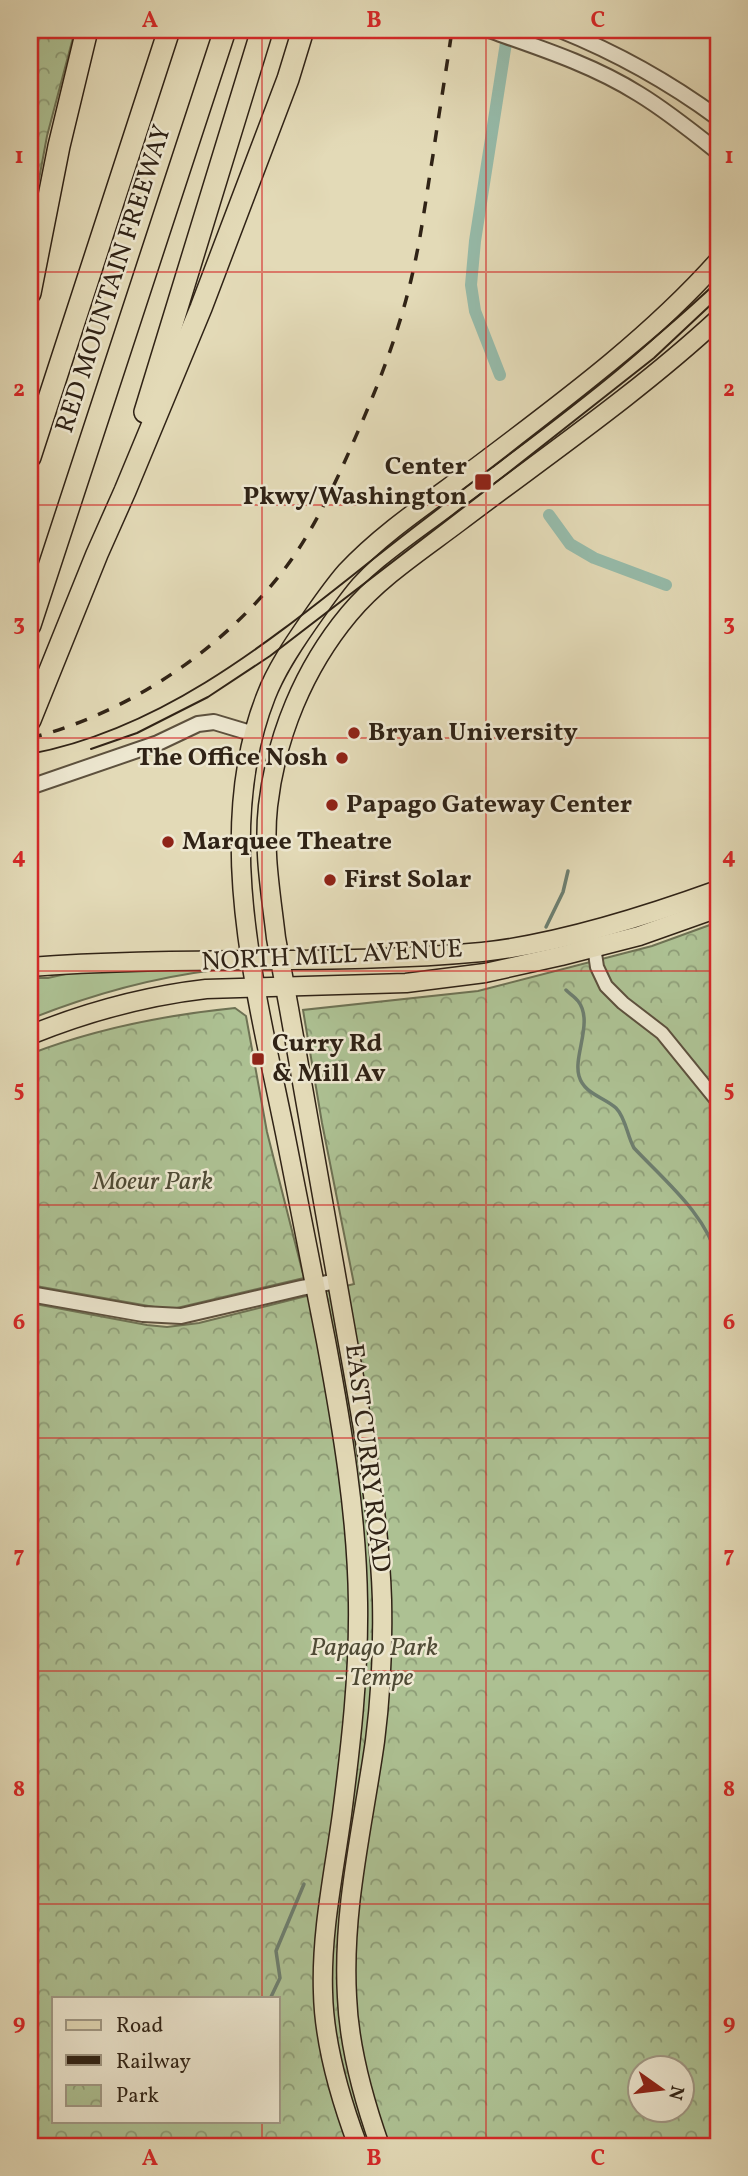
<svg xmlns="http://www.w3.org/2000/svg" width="748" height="2176" viewBox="0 0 748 2176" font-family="Vollkorn,serif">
	<defs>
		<pattern id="park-crowns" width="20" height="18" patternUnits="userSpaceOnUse" patternTransform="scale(1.75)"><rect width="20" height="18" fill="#adc193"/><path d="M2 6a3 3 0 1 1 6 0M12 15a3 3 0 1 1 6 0" fill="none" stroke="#8d9c77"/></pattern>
	</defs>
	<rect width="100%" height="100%" fill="#e3dab7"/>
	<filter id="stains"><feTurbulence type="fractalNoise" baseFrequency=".00286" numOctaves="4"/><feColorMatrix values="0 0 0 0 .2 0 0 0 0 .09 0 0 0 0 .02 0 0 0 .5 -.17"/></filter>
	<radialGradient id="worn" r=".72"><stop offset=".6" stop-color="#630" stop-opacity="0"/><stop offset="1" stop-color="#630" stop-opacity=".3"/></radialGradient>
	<path fill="#adc193" stroke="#6e7254" stroke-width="2" d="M 215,967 L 215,970 C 150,978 90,995 30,1019 L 30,978 L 48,978 L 70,973 Z"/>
	<g fill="url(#park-crowns)" stroke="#6e7254" stroke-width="2" fill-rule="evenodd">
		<polygon points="30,30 75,30 47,136 30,228"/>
		<path d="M 718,922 L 718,2146 L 30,2146 L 30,1303 L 147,1325 L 167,1327 L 199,1323 L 354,1284 L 322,1123 L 303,1010 L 478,991 L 652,946 ZM 54,1999 L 278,1999 L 278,2122 L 54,2122 ZM 640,2068 L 682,2068 L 682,2110 L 640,2110 Z"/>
		<path d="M 235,1008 L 246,1016 L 267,1132 L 304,1278 L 177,1308 L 160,1308 L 30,1285 L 30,1054 C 95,1029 165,1015 235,1008 Z"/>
	</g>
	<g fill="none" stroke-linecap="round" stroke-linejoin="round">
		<g stroke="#6d7e6f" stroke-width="3.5">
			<polyline points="546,927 563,892 568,871"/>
			<path d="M 566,990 C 570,994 575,997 578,1001 C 594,1021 573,1056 579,1076 C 584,1094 604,1097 616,1108 C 626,1118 627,1136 634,1148 C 665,1181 707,1215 718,1260"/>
			<polyline points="270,1999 280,1978 276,1951 304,1884"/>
		</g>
		<g stroke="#96bbaa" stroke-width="12">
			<polyline points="500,375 475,311 471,285 475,241 508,30"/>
			<polyline points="549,515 570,544 594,558 666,585"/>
		</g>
		<g stroke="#5d513e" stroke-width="16">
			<polyline id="minor" points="593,940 597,967 606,986 623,1003 662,1033 718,1102"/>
		</g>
		<g stroke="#5d513e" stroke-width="18">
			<g id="tertiary">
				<path d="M 489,30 C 540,48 593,65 639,94 C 667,111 693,132 718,152"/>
				<path d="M 560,30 C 617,53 669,82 718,118"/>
				<polyline points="30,787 158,743 198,724 214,722 254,734"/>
				<polyline points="30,1294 143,1314 181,1316 301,1288 337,1281"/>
			</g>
		</g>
		<g stroke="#302316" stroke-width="21">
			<g id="primary">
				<path d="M 30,967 C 180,955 332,966 482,952 C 558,944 646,916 718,890"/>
				<path d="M 30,1035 C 87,1012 145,996 206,989 L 406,983 L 485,973 L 561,956 L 639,936 L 718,908"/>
				<path d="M 358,2146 C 340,2098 324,2044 323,1992 C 321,1932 334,1873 342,1814 C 351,1744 359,1674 358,1603 C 357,1515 342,1427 326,1341 C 313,1272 299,1203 285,1133 C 257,995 212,833 266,696 C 276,670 292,646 308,623 C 320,606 332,588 346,572 C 386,529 439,496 486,460 C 568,398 650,337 718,261"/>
				<path d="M 380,2146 C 363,2098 349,2048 347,1997 C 342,1910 363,1826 375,1741 C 381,1694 383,1647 382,1600 C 379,1507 361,1417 345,1326 C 323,1196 300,1067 276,938 C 271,894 263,851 268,806 C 276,736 304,668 349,614 C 380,577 422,550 459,522 C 546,456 638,393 718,319"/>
			</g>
		</g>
		<g stroke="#302316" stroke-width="24">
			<g id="motorway">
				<polyline points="30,293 59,146 87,30"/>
				<polyline points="145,412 262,30"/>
				<polyline points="30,457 169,30"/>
				<polyline points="30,625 225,30"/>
				<polyline points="30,720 97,554 125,491 201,308 288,79 303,30"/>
			</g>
		</g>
		<use href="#minor" stroke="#ede7d0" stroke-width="12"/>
		<use href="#tertiary" stroke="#ede7d0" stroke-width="14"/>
		<use href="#primary" stroke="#e3dab7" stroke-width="18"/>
		<use href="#motorway" stroke="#e3dab7" stroke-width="21"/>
		<g stroke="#302316" stroke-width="2">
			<polyline points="91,749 137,733 208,697 270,656 508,473 654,358 718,298"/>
			<path d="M 30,754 C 184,725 301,613 422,521 C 523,443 625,368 718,281"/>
		</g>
		<path stroke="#302316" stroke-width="3.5" stroke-dasharray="12 12" stroke-linecap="butt" d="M 30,738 C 132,713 234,642 294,556 C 321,516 340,473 359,429 C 380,381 399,331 411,280 C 421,239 426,197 433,155 C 439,113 446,72 452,30"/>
	</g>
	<path fill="none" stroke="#d62828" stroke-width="2" stroke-opacity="0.55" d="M 262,30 L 262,1999M 486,30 L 486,2146M 30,272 L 718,272M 30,505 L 718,505M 30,738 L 718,738M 30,971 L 718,971M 30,1205 L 718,1205M 30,1438 L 718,1438M 30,1671 L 718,1671M 30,1904 L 718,1904M 262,2122 L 262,2146"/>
	<g fill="#8f2418" stroke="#ede7d0" stroke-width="2.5">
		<rect x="474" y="473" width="18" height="18" rx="3.5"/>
		<circle cx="354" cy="733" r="7"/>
		<circle cx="342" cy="758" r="7"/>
		<circle cx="332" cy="805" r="7"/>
		<circle cx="168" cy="842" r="7"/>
		<circle cx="330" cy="880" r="7"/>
		<rect x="251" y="1052" width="14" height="14" rx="3.5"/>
	</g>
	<g text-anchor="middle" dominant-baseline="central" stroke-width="5" stroke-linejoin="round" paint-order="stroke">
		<g font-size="26" fill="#302316" stroke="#ede7d0">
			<text transform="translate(114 279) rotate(-72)">RED MOUNTAIN FREEWAY</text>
			<text transform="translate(332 956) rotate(-3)">NORTH MILL AVENUE</text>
			<text transform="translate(367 1458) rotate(83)">EAST CURRY ROAD</text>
		</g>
		<g font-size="26" font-weight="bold" fill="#302316" stroke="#ede7d0" text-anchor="start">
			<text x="467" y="467" text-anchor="end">Center<tspan x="467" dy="30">Pkwy/Washington</tspan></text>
			<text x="368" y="733">Bryan University</text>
			<text x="328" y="758" text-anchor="end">The Office Nosh</text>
			<text x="346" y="805">Papago Gateway Center</text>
			<text x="182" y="842">Marquee Theatre</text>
			<text x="344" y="880">First Solar</text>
			<text x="272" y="1044">Curry Rd<tspan x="272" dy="30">&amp; Mill Av</tspan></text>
		</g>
		<g font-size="26" font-style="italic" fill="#4f4a35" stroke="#ede7d0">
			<text x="153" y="1182">Moeur Park</text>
			<text x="374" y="1648">Papago Park<tspan x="374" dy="30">- Tempe</tspan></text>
		</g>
	</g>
	<rect width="748" height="2176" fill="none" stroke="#e3dab7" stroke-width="77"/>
	<rect x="52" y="1997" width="228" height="126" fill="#ede7d0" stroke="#a19986" stroke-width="2"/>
	<rect x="66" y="2020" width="35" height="10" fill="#e3dab7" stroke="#a19986" stroke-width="2"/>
	<text x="116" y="2032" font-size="21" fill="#302316">Road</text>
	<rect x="66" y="2055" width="35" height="10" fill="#302316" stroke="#a19986" stroke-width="2"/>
	<text x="116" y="2068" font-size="21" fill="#302316">Railway</text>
	<rect x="66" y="2085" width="35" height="21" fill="url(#park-crowns)" stroke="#a19986" stroke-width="2"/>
	<text x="116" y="2102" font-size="21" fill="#302316">Park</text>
	<g transform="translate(661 2089) rotate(104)"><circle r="33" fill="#ede7d0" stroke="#a19986" stroke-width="2"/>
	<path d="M0-5L12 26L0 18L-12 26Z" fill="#8f2418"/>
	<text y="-10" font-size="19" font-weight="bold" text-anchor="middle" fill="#302316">N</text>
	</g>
	<rect x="38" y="38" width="672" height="2100" fill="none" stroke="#d62828" stroke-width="2.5"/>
	<g font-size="23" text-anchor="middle" font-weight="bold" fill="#d62828">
		<text x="150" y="27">A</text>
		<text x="374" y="27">B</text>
		<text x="598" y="27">C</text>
		<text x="19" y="163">1</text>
		<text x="729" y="163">1</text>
		<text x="19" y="396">2</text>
		<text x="729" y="396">2</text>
		<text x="19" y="630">3</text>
		<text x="729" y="630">3</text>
		<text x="19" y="863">4</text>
		<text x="729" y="863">4</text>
		<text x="19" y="1096">5</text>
		<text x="729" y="1096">5</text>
		<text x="19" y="1329">6</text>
		<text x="729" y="1329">6</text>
		<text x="19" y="1562">7</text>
		<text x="729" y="1562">7</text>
		<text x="19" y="1796">8</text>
		<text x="729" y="1796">8</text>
		<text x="19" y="2029">9</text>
		<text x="729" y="2029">9</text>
		<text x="150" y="2165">A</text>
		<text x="374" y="2165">B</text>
		<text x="598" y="2165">C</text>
	</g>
	<rect width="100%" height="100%" filter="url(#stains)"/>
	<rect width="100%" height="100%" fill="url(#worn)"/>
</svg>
